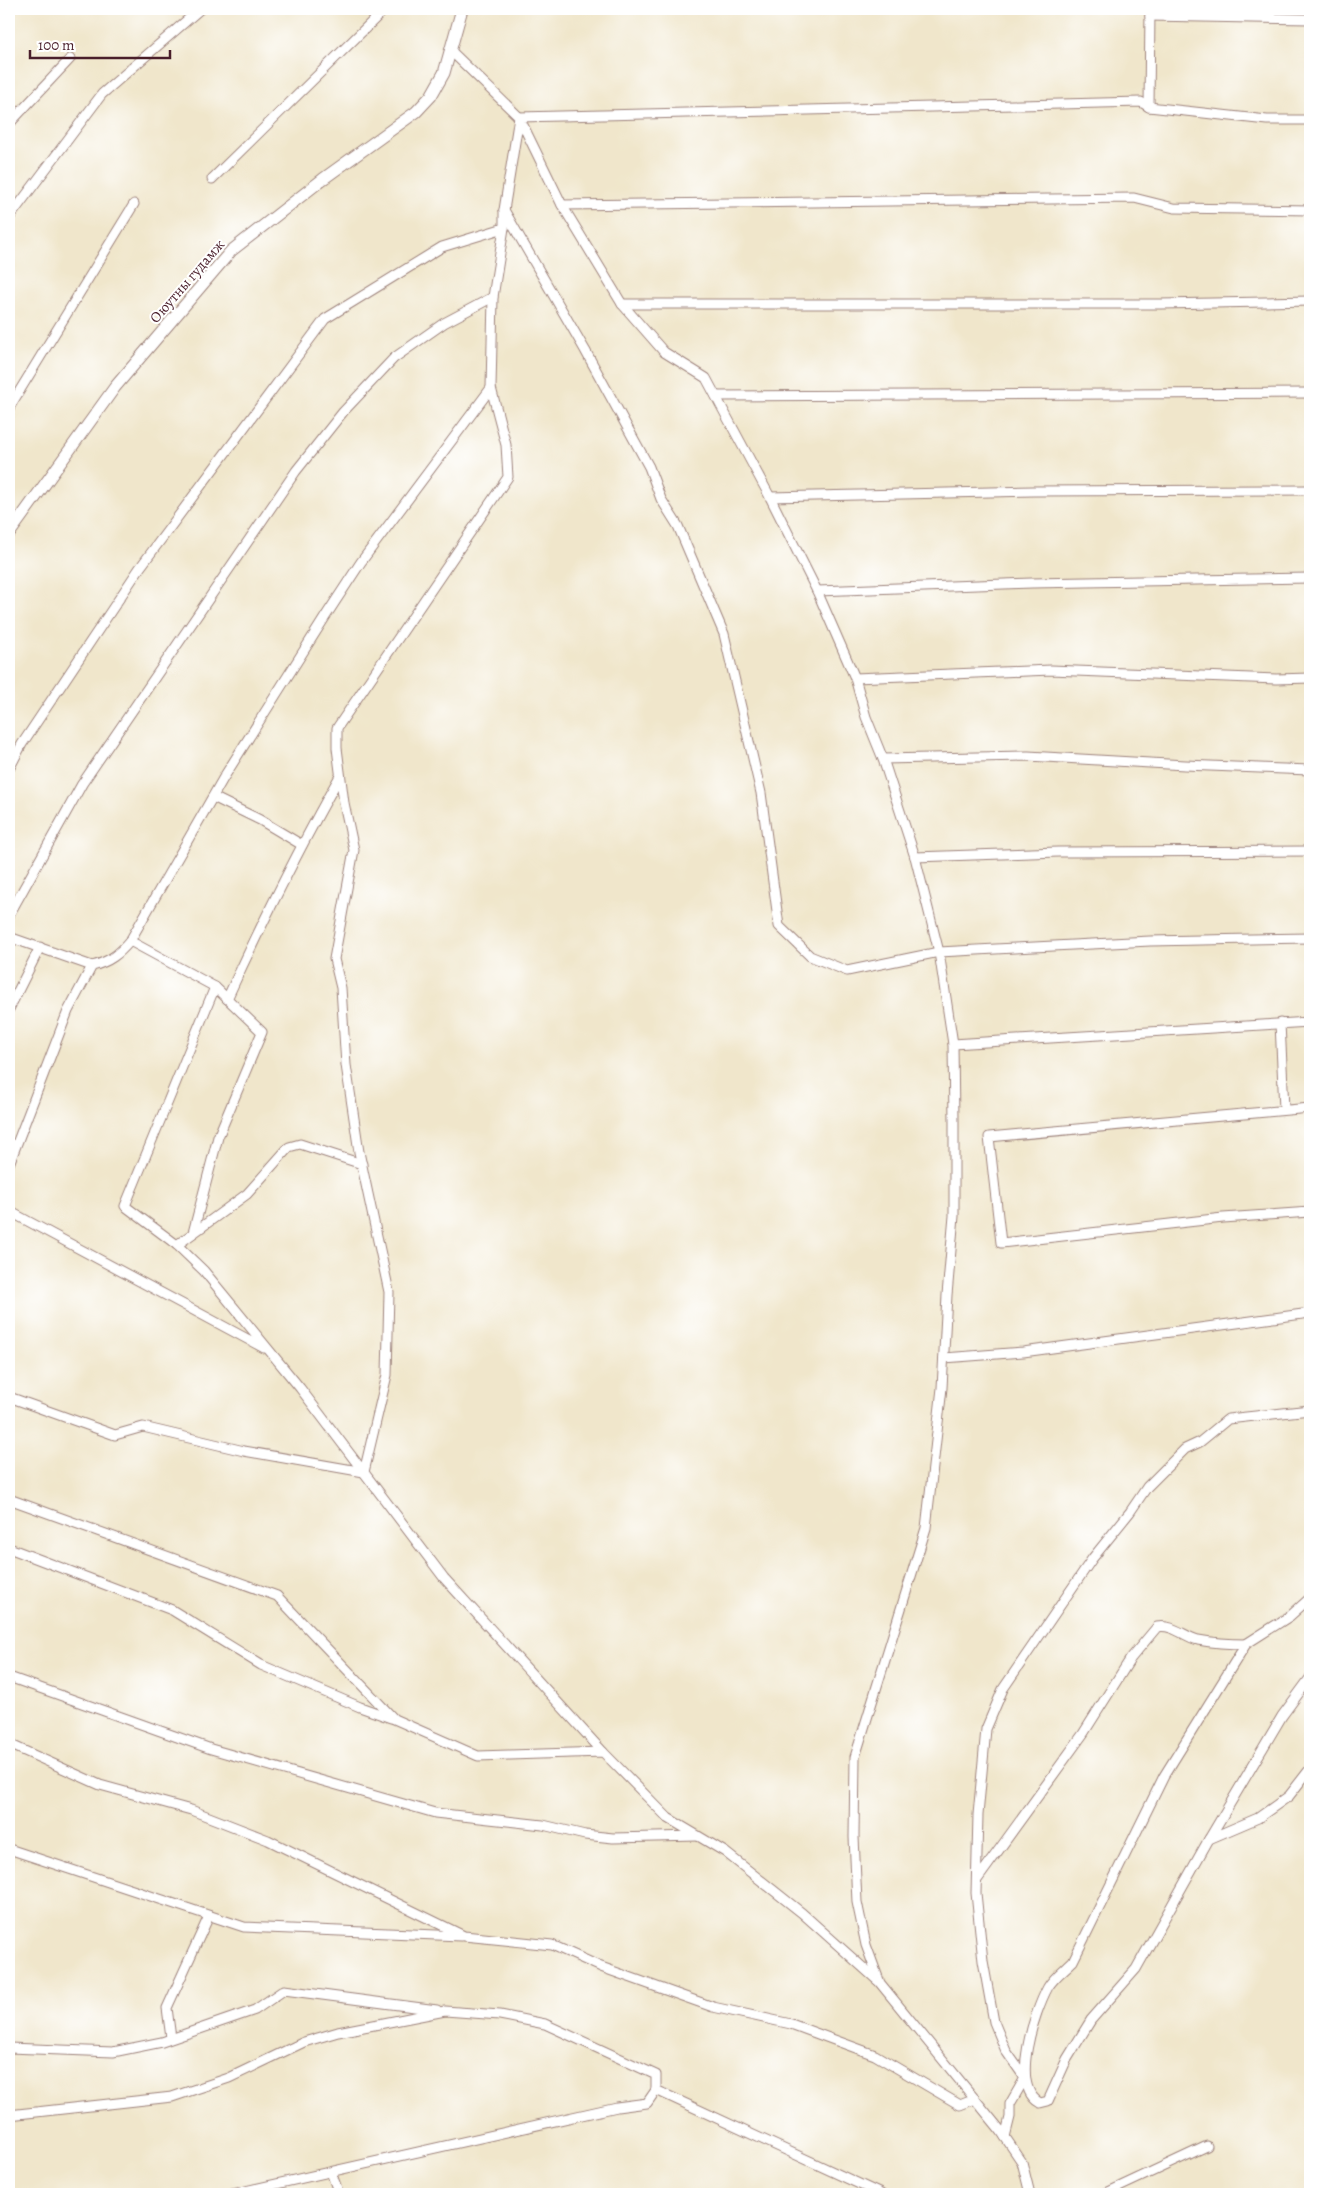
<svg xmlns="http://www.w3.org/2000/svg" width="1319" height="2203" viewBox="0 0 1319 2203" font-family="Alegreya,serif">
	<rect width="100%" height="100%" fill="#fff"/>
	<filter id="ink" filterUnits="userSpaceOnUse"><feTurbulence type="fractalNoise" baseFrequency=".02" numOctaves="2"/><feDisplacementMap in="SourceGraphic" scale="10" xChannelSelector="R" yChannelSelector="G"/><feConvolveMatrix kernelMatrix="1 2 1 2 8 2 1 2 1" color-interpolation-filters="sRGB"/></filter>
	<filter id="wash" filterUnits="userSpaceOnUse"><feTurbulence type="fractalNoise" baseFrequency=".0096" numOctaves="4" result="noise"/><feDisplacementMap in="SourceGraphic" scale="20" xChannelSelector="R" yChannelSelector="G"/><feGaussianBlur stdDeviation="1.12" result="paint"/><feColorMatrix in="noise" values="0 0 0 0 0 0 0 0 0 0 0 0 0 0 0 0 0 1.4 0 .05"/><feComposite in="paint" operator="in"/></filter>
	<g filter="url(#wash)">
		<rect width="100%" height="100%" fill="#f0e6cb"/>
	</g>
	<g filter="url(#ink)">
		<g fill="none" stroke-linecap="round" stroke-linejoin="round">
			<g stroke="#9d827b" stroke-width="11">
				<g id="minor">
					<polyline points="1150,16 1310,19"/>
					<polyline points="1149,107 1150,9"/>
					<polyline points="9,124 70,59"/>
					<polyline points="212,179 385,9"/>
					<polyline points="562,205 1134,198 1174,208 1310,210"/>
					<polyline points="504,210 585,350 649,467 661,499 678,526 724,634 761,793 779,926 810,956 847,971 939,952 1150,941 1310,938"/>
					<polyline points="9,218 102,94 200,9"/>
					<polyline points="622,304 1161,304 1310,301"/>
					<polyline points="716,396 1310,393"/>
					<polyline points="9,408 134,204"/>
					<polyline points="770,497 1033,491 1310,490"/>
					<polyline points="817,591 1032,583 1310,578"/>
					<polyline points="855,678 1051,670 1276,679 1310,678"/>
					<polyline points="883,759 1028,756 1185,765 1310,770"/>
					<polyline points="9,769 22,744 139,569 325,319 442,247 504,228"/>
					<polyline points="213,797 260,820 302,845"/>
					<polyline points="915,857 1058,852 1310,851"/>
					<polyline points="9,915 82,784 296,471 343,412 394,358 444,323 493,297"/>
					<polyline points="9,937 92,966"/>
					<polyline points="130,941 215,987 262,1032 218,1137 193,1233"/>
					<polyline points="215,987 125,1206 177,1245 204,1271 300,1388 444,1578 603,1752"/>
					<path d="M 227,999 C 262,923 299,848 340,776"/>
					<polyline points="9,1009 40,947"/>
					<polyline points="1280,1023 1284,1109"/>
					<polyline points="953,1044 1310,1022"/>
					<polyline points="1310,1108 989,1137 1001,1243 1223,1218 1310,1212"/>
					<path d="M 9,1164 L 68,1011 L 92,966 C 109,962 119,954 130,941 L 224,777 L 327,614 L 361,562 L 491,388 L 493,297 L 504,228 L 504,210 L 519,117 L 451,51"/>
					<polyline points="9,1211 264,1348"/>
					<polyline points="177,1245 247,1194 289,1147 300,1144 362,1164"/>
					<polyline points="944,1358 1023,1352 1310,1313"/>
					<polyline points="9,1397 115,1435 143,1427 244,1451 364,1472 387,1375 389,1292 359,1152 346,1065 341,988 334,959 354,850 344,803 337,748 337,728 508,477 506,445 491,388"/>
					<polyline points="9,1499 277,1596 394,1719 478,1756 603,1752 668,1818 725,1852 802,1913 878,1981"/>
					<polyline points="9,1548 172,1610 261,1665 360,1707 391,1718"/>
					<polyline points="9,1677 211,1749 435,1813 543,1825 585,1835 613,1838 697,1836"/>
					<polyline points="1310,1678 1282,1716 1209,1839 1258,1818 1289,1796 1310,1769"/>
					<polyline points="9,1744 100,1785 191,1810 268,1840 464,1936 552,1945 601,1967 713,2007 791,2024 875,2055 960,2105 975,2099"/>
					<path d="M 1209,1839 L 1136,1969 L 1091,2020 L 1067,2059 L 1048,2101 L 1040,2103 C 1009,2086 1035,2011 1048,1987 C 1054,1977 1065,1969 1073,1961 L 1164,1776 L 1246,1644 L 1290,1616 L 1310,1598"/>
					<polyline points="9,1849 244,1927 461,1936"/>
					<path d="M 977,1880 L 1083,1734 L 1131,1658 L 1157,1627 C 1173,1624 1183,1636 1198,1640 C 1214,1643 1229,1644 1246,1644"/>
					<polyline points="171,2038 167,2008 209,1916"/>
					<polyline points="9,2048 113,2052 162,2042 255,2010 284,1990 437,2010"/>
					<polyline points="9,2115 172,2097 229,2078 304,2042 338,2032 445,2011 500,2015 545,2024 656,2075 656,2090 881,2194"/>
					<polyline points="1005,2137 1010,2117 1010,2104 1025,2078 1006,2051 994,2022 983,1961 976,1893 978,1815 986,1729 1003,1689 1092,1559 1130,1512 1147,1487 1185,1449 1200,1442 1228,1419 1310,1410"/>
					<polyline points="331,2172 339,2194"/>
					<polyline points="232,2194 617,2107 647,2103 656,2090"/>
					<polyline points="1028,2194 1029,2190 1022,2162 1001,2131 880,1983 866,1945 857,1902 854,1837 855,1757 926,1528 942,1388 947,1295 954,1216 954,1121 953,1044 939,952 915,857 883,759 866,717 855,678 817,591 770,497 706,378 664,352 622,304 562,205 519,117 1141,102 1149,107 1267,120 1310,120"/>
					<polyline points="1104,2194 1207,2146"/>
				</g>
			</g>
			<g stroke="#9d827b" stroke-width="13">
				<polyline id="tertiary" points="9,534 115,387 231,251 323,179 416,112 431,96 444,73 462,9"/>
			</g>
			<use href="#minor" stroke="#fff" stroke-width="9"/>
			<use href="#tertiary" stroke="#fff" stroke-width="11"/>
		</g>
	</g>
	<g text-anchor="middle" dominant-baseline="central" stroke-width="4" stroke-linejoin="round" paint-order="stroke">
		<g font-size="15" fill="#4a1f2b" stroke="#fff">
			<text transform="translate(187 281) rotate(-49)">Оюутны гудамж</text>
		</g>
	</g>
	<rect width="1319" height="2203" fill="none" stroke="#fff" stroke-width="30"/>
	<path d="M30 50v8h140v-8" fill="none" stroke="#4a1f2b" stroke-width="2.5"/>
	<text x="38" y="50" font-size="15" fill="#4a1f2b" stroke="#ffffff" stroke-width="4" paint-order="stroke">100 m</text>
</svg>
